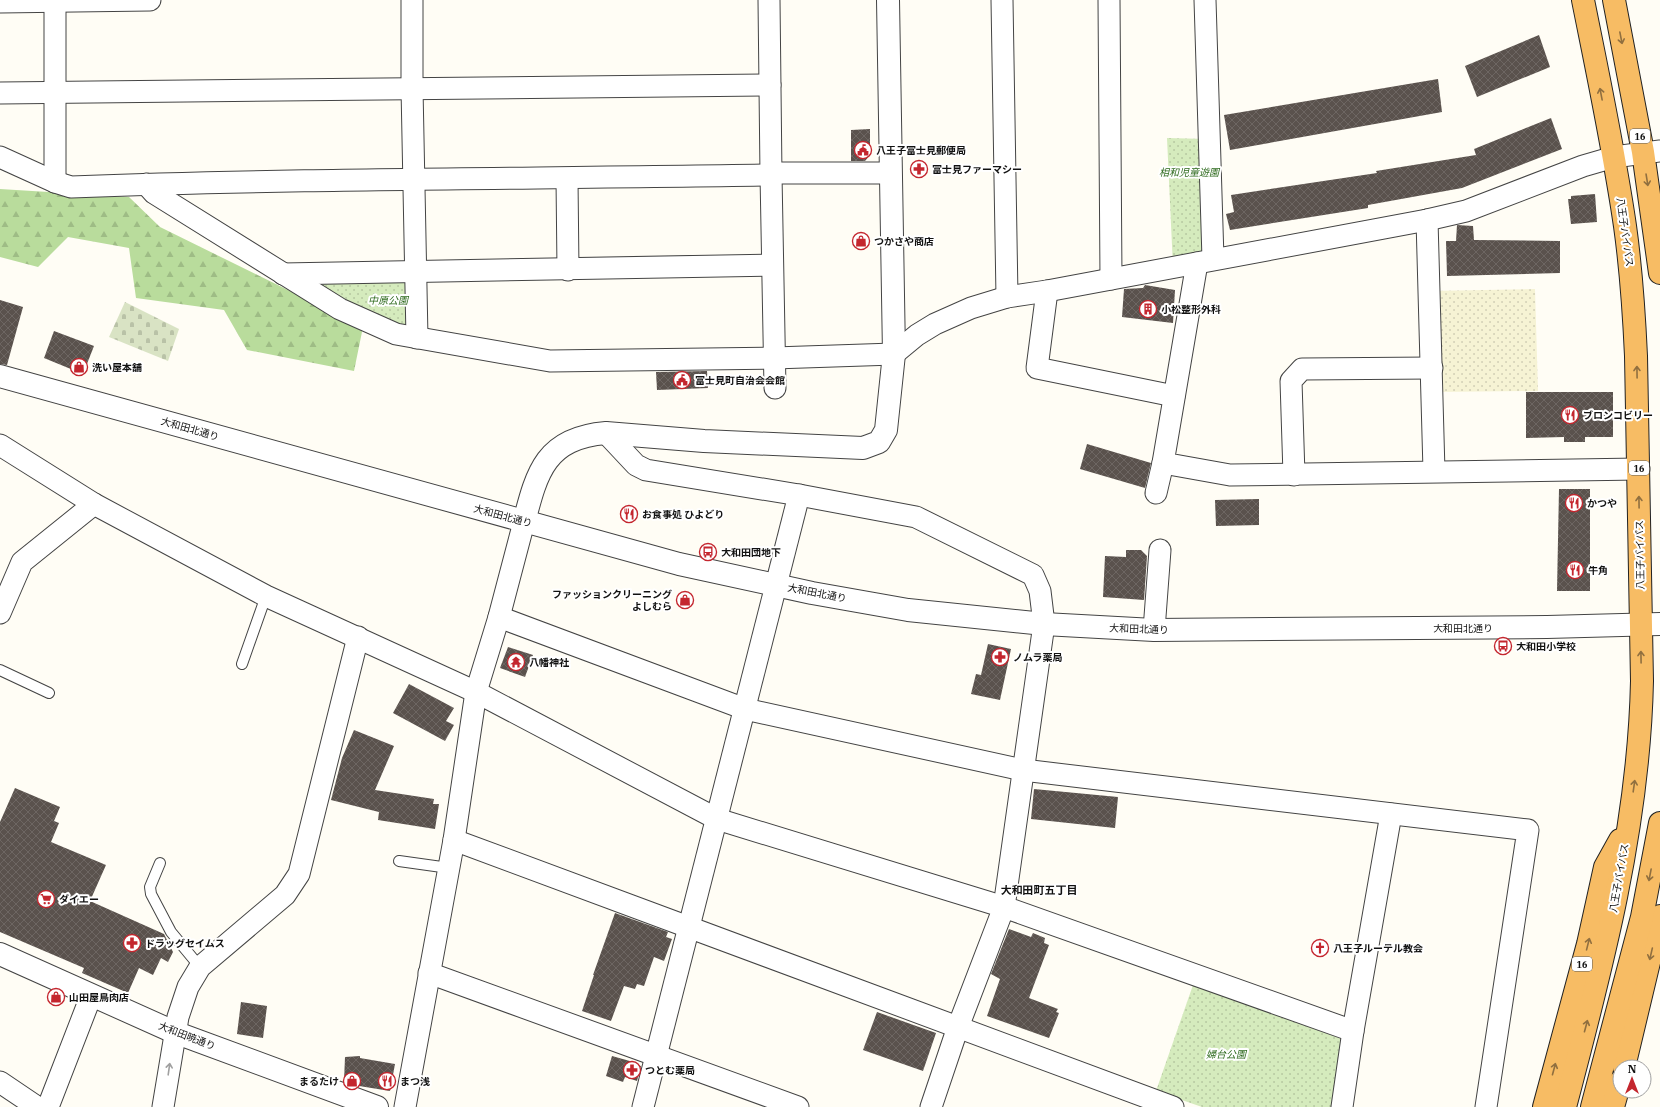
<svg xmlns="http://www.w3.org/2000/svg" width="1660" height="1107" viewBox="0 0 1660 1107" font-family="'IBM Plex Serif','Noto Sans JP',serif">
	<defs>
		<pattern id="farmland-dots" width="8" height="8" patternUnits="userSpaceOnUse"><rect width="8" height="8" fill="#f6f3d4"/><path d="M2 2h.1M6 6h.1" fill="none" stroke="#d2cfb5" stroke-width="1.8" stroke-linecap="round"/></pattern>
		<pattern id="forest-firs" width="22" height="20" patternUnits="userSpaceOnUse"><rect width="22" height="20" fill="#b9dc9c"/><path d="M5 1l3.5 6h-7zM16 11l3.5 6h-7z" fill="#9ebc85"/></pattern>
		<pattern id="cemetery-stones" width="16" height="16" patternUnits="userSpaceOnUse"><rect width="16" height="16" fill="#d9e3c4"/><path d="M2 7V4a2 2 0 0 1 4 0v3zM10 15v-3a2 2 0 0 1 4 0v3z" fill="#b9c2a7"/></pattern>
		<pattern id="park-dots" width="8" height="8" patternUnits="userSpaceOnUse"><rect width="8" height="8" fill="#d5ebbd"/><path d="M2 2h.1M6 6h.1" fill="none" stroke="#b6c8a1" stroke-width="1.8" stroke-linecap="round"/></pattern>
		<pattern id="building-cross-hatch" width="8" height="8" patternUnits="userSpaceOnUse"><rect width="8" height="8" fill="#5a524d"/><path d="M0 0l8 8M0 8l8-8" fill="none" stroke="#6d6662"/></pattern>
	</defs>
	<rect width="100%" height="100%" fill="#fffdf5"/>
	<polygon fill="url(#farmland-dots)" points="1535,289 1538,391 1433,392 1429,291"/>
	<polygon fill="url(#forest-firs)" points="0,189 129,197 160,227 363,327 354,371 247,350 224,310 136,298 129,248 68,237 38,267 0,257"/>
	<polygon fill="url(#cemetery-stones)" points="125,302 179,329 168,361 109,337"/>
	<g fill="url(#park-dots)">
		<polygon points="1167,138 1208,139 1213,259 1173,267"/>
		<polygon points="415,271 417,338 283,274"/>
		<polygon points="1193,985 1345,1040 1334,1107 1202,1107 1156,1091"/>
	</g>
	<g fill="url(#building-cross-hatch)">
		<polygon points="1539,35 1550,67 1477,97 1465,66"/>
		<polygon points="1438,79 1442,112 1230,150 1224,115"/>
		<polygon points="1551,118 1562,149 1462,188 1368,205 1368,208 1230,230 1226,214 1234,212 1231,195 1377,173 1376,171 1476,155 1474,149"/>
		<polygon points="870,129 870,155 865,161 851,161 851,130"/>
		<polygon points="1595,194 1597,222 1571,224 1568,199 1571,199 1571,196"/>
		<polygon points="1457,225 1473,226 1474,240 1560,241 1560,273 1447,276 1446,241 1456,241"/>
		<polygon points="1145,285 1175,290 1173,323 1122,317 1124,289 1143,288"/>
		<polygon points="0,300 23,307 7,365 0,364"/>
		<polygon points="54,331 94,346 83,374 44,358"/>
		<polygon points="707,371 708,388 657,390 656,372"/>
		<polygon points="1526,392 1613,392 1613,437 1585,437 1585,442 1564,442 1564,437 1526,438"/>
		<polygon points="1087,444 1151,463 1145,488 1080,469"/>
		<polygon points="1559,489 1590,489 1590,591 1557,591"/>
		<polygon points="1259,499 1259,525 1216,526 1215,500"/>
		<polygon points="1126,550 1141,550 1147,556 1144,600 1103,597 1105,556 1126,557"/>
		<polygon points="988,644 1011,649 1000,700 971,694 976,674 981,675"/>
		<polygon points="508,647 533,655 525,677 500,668"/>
		<polygon points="409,684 454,708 446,721 454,725 445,741 393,713"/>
		<polygon points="354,730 394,746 375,790 434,799 433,804 439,804 435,829 378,820 379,812 331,800 342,758"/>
		<polygon points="15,788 60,807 54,821 59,823 51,842 106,865 90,901 164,934 173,952 168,962 161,958 153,975 139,968 128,993 82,973 84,968 0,932 0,822"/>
		<polygon points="1034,789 1118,797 1115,828 1031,819"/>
		<polygon points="615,913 668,932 666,937 672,939 664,961 654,957 644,986 637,984 635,989 624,986 611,1021 582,1011 594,975 593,975"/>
		<polygon points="1009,929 1031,937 1033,933 1045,938 1044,943 1049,945 1029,998 1058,1009 1056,1012 1059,1013 1049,1038 987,1016 1000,979 991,974"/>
		<polygon points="241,1002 267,1006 263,1038 237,1034"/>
		<polygon points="877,1012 936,1033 923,1071 863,1050"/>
		<polygon points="360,1056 360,1058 395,1064 390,1091 353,1085 344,1081 345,1057"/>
		<polygon points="612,1056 637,1063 636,1065 641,1066 637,1081 625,1077 623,1082 606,1076"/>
	</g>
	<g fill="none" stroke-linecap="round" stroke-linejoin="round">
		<g stroke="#444" stroke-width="12">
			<g id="service">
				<polyline points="242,664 266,596"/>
				<polyline points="0,670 49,693"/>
				<polyline points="399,861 449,868"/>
				<polyline points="160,863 150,887 151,894 171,932 200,967"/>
			</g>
		</g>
		<g stroke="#444" stroke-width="23">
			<g id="minor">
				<polyline points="55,0 55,182"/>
				<polyline points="412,0 412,88 417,338"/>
				<polyline points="769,0 771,175 775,388"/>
				<polyline points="1002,0 1007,297"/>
				<polyline points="1109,0 1111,279"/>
				<polyline points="1205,0 1213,259"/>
				<polyline points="0,2 150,0"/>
				<polyline points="0,93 770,85"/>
				<path d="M 0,157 L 55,182 L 71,187 C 304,178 538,179 771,175"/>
				<polyline points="771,173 890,173"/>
				<polyline points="567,179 568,270"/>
				<polyline points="146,184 154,193 340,309 396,334 550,361 774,358 894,354 917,335 935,324 971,308 1007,297 1047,291 1427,220 1466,211 1583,166 1614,157 1660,151"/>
				<polyline points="1427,220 1434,471"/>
				<polyline points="1197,263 1163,463 1230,475 1639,469"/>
				<polyline points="283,274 772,265"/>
				<polyline points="1047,291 1037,368 1174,396"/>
				<polyline points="606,433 636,465 646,470 799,495 916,517 1033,575 1040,591 1044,624 1004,907 958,1027 931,1107"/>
				<polyline points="0,445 94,504 266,596 476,692 717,819 1004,907 1353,1031"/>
				<polyline points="1294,475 1291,381 1302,369 1432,368"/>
				<polyline points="1156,493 1163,463"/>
				<polyline points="0,613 22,562 94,504"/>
				<polyline points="499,617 745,709 1023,770 1528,830 1486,1107"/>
				<polyline points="1154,630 1160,550"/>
				<polyline points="454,840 1173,1107"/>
				<polyline points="429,973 798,1107"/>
				<polyline points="0,1082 37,1107"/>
				<polyline points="48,1107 91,996"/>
				<polyline points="163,1107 178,1017 188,987 200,967 285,895 299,874 358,637"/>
				<polyline points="405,1107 454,840 476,692 499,617 524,522"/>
				<polyline points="643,1107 799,495"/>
				<polyline points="1342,1107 1353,1031 1391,814"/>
			</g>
		</g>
		<g stroke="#444" stroke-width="24">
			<g id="tertiary">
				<polyline points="0,376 679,564 812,593 908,610 1044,624 1154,630 1547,627 1660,624"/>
				<path d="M 524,522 C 537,471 546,438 606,433 L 704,441 L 863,448 L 879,442 L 886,430 L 894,354 L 888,0"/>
				<polyline points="0,954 174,1032 377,1107"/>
			</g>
		</g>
		<g stroke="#222" stroke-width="24">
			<g id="trunk">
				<polyline points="1614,0 1643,152 1660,273"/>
				<polyline points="1624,1067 1660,916"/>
				<polyline points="1544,1107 1588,944 1605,867 1620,840"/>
				<path d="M 1565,1107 C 1602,967 1639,826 1642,681 L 1636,356 C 1634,312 1631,269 1625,226 C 1614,150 1598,75 1583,0"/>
				<polyline points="1592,1107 1642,917 1660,823"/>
				<polyline points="1613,1107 1620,1082"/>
			</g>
		</g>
		<use href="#service" stroke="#fff" stroke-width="10"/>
		<use href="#minor" stroke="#fff" stroke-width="21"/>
		<use href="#tertiary" stroke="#fff" stroke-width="22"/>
		<use href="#trunk" stroke="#f7bc64" stroke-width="22"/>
	</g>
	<defs><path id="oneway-shaft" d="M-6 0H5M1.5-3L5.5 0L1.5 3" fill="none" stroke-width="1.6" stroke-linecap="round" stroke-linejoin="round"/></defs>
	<g stroke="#906f3f">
		<use href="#oneway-shaft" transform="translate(1621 38) rotate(79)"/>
		<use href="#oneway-shaft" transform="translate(1601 94) rotate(-101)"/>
		<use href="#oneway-shaft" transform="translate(1647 180) rotate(81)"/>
		<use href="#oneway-shaft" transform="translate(1637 372) rotate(-91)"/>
		<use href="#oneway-shaft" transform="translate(1639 502) rotate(-91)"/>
		<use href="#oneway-shaft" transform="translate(1641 657) rotate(-91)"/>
		<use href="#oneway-shaft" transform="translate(1634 786) rotate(-82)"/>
		<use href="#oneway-shaft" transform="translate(1650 875) rotate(101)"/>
		<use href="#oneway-shaft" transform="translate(1588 944) rotate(-76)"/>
		<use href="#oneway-shaft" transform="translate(1651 954) rotate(103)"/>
		<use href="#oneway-shaft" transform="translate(1586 1026) rotate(-75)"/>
		<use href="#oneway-shaft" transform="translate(1554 1069) rotate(-75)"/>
	</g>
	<use stroke="#a0a0a0" href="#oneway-shaft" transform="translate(169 1069) rotate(-82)"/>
	<defs>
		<g id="civic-ring" transform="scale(0.9)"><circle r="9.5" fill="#fff" stroke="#c4262e" stroke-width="1.5"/><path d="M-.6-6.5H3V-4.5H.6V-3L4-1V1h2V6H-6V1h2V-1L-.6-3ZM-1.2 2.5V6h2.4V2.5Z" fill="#c4262e"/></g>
		<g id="pharmacy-ring" transform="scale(0.9)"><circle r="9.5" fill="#fff" stroke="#c4262e" stroke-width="1.5"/><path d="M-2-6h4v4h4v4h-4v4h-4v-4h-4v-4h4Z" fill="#c4262e"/></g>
		<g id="shop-ring" transform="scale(0.9)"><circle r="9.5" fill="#fff" stroke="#c4262e" stroke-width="1.5"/><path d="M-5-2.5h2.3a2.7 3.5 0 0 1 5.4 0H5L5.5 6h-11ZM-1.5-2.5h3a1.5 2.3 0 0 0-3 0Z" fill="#c4262e"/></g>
		<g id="building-ring" transform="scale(0.9)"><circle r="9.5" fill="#fff" stroke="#c4262e" stroke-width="1.5"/><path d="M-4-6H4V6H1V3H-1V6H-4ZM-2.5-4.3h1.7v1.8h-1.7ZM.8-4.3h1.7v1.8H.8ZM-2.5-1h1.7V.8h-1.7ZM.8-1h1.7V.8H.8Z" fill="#c4262e"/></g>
		<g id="restaurant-ring" transform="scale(0.9)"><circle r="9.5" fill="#fff" stroke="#c4262e" stroke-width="1.5"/><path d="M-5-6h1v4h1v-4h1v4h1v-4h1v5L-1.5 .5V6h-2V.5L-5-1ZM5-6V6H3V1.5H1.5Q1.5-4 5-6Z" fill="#c4262e"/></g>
		<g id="bus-ring" transform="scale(0.9)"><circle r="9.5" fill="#fff" stroke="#c4262e" stroke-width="1.5"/><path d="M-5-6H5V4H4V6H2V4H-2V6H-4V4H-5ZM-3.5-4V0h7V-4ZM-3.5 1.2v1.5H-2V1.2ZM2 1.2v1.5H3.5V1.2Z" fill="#c4262e"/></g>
		<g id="temple-ring" transform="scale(0.9)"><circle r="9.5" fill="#fff" stroke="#c4262e" stroke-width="1.5"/><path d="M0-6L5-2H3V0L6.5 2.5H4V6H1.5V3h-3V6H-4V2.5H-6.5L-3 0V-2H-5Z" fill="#c4262e"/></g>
		<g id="supermarket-ring" transform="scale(0.9)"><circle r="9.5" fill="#fff" stroke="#c4262e" stroke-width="1.5"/><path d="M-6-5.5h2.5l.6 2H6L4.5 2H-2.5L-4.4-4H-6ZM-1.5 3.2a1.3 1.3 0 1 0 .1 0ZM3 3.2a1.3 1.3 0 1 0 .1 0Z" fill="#c4262e"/></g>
		<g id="church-ring" transform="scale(0.9)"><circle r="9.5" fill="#fff" stroke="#c4262e" stroke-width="1.5"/><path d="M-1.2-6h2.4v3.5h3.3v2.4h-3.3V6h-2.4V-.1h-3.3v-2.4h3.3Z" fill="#c4262e"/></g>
	</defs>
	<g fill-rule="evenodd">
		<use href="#civic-ring" x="863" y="150"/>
		<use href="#pharmacy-ring" x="919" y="169"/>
		<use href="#shop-ring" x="861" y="241"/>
		<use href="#building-ring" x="1148" y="309"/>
		<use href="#shop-ring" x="79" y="367"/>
		<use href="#civic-ring" x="682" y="380"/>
		<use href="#restaurant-ring" x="1570" y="415"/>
		<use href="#restaurant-ring" x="1574" y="503"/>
		<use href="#restaurant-ring" x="629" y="514"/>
		<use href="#bus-ring" x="708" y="552"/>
		<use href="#restaurant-ring" x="1575" y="570"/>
		<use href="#shop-ring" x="685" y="600"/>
		<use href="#bus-ring" x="1503" y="646"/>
		<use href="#pharmacy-ring" x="1000" y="657"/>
		<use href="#temple-ring" x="516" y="662"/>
		<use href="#supermarket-ring" x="46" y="899"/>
		<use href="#pharmacy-ring" x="132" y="943"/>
		<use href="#church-ring" x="1320" y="948"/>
		<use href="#shop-ring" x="56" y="997"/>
		<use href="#pharmacy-ring" x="632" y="1070"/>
		<use href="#shop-ring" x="352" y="1081"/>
		<use href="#restaurant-ring" x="387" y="1081"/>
	</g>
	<g text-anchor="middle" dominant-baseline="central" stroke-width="4" stroke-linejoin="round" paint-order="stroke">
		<g fill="#fff" stroke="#585858" stroke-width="1">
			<rect x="1630" y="129" width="20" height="14" rx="3"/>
			<rect x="1629" y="461" width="20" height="14" rx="3"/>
			<rect x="1572" y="957" width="20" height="14" rx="3"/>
		</g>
		<g font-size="9" font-weight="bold" fill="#111">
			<text x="1640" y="136">16</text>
			<text x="1639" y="468">16</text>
			<text x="1582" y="964">16</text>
		</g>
		<g font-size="10" font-weight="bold" fill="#111" stroke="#fff" text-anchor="start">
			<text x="876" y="150">八王子富士見郵便局</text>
			<text x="932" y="169">富士見ファーマシー</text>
			<text x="874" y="241">つかさや商店</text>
			<text x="1161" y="309">小松整形外科</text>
			<text x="92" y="367">洗い屋本舗</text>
			<text x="695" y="380">富士見町自治会会館</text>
			<text x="1583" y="415">ブロンコビリー</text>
			<text x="1587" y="503">かつや</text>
			<text x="642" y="514">お食事処 ひよどり</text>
			<text x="721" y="552">大和田団地下</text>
			<text x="1588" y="570">牛角</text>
			<text x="672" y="594" text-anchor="end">ファッションクリーニング<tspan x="672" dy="12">よしむら</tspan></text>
			<text x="1516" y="646">大和田小学校</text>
			<text x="1013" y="657">ノムラ薬局</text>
			<text x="529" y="662">八幡神社</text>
			<text x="59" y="899">ダイエー</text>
			<text x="145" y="943">ドラッグセイムス</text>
			<text x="1333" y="948">八王子ルーテル教会</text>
			<text x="69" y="997">山田屋鳥肉店</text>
			<text x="645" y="1070">つとむ薬局</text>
			<text x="339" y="1081" text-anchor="end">まるたけ</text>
			<text x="400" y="1081">まつ浅</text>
		</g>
		<g font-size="10" font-style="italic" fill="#2f6b1f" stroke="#fff">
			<text x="1189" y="172">相和児童遊園</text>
			<text x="388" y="300">中原公園</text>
			<text x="1226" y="1054">婦台公園</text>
		</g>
		<g font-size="10" fill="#111" stroke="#fff">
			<text transform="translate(1625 232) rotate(82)">八王子バイパス</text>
			<text transform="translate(190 429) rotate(16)">大和田北通り</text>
			<text transform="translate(503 516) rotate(15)">大和田北通り</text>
			<text transform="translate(1640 555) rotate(-91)">八王子バイパス</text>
			<text transform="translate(817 593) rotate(11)">大和田北通り</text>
			<text x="1463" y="628">大和田北通り</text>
			<text transform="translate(1139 629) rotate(2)">大和田北通り</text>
			<text transform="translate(1619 878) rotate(-80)">八王子バイパス</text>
			<text transform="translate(187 1036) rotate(21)">大和田暁通り</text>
		</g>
		<g font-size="11" font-weight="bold" fill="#111" stroke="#fff">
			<text x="1039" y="890">大和田町五丁目</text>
		</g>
	</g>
	<g transform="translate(1632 1079)"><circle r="19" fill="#ffffff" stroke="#a0a0a0"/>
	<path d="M0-3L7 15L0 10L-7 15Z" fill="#c4262e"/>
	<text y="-6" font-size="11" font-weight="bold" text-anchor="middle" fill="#111111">N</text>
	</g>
</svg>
